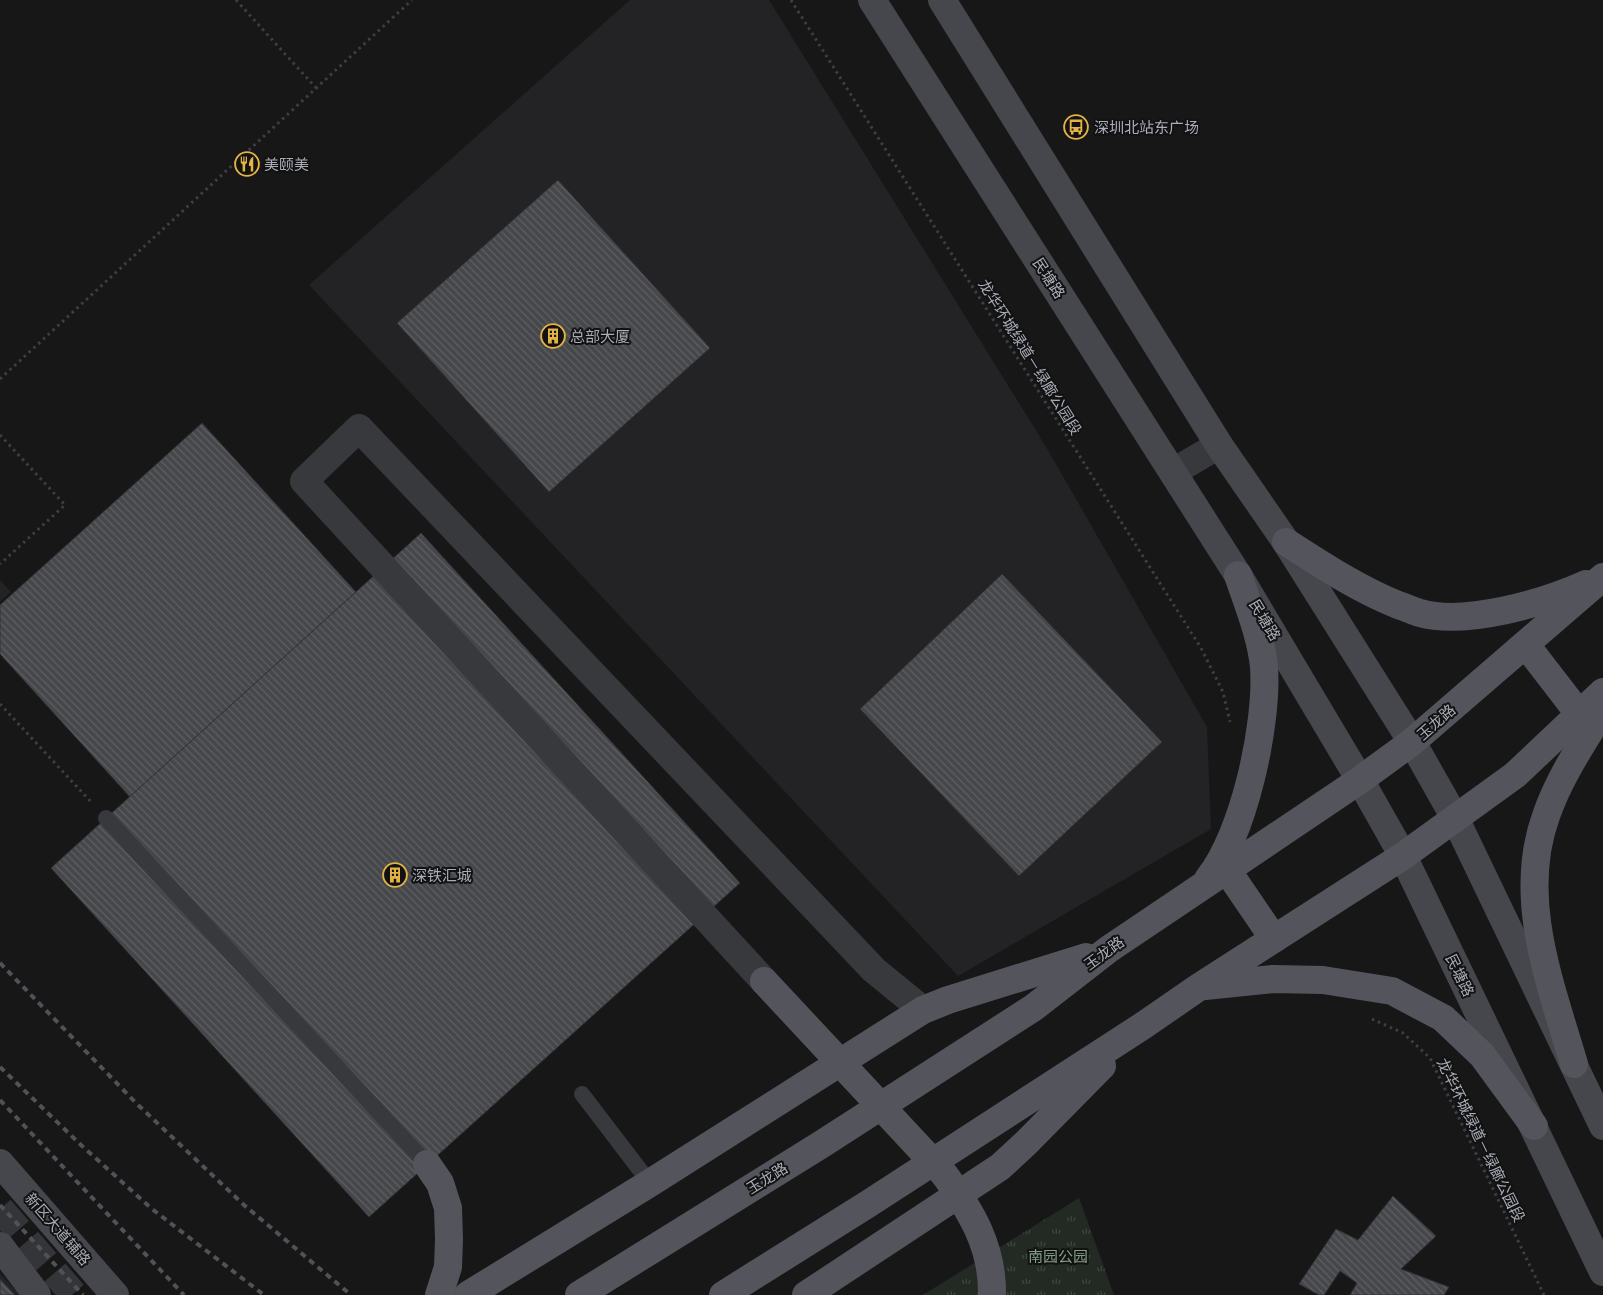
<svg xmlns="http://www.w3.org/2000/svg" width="1603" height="1295" viewBox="0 0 1603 1295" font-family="'Space Grotesk','Noto Sans SC',sans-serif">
	<defs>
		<pattern id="grass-tufts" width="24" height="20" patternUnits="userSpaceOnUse" patternTransform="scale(1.25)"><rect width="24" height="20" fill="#232a24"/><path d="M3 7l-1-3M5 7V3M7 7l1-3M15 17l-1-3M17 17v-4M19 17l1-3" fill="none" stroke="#404642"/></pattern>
		<pattern id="building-back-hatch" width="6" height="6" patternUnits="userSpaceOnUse" patternTransform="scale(1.25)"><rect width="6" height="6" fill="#46474b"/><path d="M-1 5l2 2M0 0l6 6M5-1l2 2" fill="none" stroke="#5e5f63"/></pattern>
	</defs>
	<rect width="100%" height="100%" fill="#171718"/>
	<g fill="#232325">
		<polygon points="630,0 769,0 1045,445 1207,727 1211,829 958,976 309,285"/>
		<polygon points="0,580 11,592 0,602"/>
		<polygon points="0,1273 20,1295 0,1295"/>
	</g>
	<polygon fill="url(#grass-tufts)" points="1079,1198 1114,1295 923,1295"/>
	<g fill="url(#building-back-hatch)" stroke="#313134">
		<polygon points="558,180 710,348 549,492 397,323"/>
		<polygon points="202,423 356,592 130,797 0,654 0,605"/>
		<polygon points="421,533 740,883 369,1217 51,868"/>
		<polygon points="1002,574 1162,742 1019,876 860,709"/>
		<polygon points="1393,1196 1436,1236 1401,1269 1449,1287 1444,1295 1350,1295 1357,1283 1340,1271 1324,1295 1319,1295 1299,1284 1336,1229 1358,1240"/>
		<polygon points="0,1279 15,1295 0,1295"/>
	</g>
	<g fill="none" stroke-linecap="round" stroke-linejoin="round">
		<polyline stroke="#343538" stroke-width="28" stroke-dasharray="28 14" stroke-linecap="butt" points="0,1209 74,1295"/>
		<g stroke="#3e3f44" stroke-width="3" stroke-dasharray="2.5 4" stroke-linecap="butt">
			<polyline points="236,0 316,88"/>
			<polyline points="791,0 1201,648 1223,692 1230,722"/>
			<polyline points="0,379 412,0"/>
			<polyline points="0,435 65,505 0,564"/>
			<polyline points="0,704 92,803"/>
			<polyline points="1372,1019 1403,1033 1430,1058 1544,1295"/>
		</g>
		<g stroke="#38393d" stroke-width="16">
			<polyline points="106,818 427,1164"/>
			<polyline points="582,1094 650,1183"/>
		</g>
		<polyline stroke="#38393d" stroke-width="28" points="764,981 304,481 359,428 874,970 923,1010"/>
		<polyline stroke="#38393d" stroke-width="28" points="1173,472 1219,445"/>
		<g stroke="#46474d" stroke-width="28">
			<polyline points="872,0 1238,575 1360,780 1403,856 1603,1272"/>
			<polyline points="942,0 1219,445 1286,542 1412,742 1455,818 1603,1126"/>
			<polyline points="0,1163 115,1295"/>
			<polyline points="0,1246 37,1295"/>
		</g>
		<g stroke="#54555c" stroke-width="28">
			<path d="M 1286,542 C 1322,565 1358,589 1398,605 C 1405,607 1413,611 1420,613 C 1465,626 1544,603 1586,584"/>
			<polyline points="1526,645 1580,715"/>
			<polyline points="1227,870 1274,939"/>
			<path d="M 1208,879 C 1244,835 1268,724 1264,667 C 1261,636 1248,605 1238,575"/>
			<polyline points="1205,986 1273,979 1323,980 1392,991 1443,1018 1482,1055 1534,1126"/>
			<path d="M 1574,1064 C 1551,985 1516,899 1546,816 C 1559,778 1582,744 1603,710"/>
			<polyline points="427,1164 440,1183 448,1208 449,1239 448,1267 439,1295"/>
			<polyline points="468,1295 650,1183 923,1010 948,1000 1086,957"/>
			<polyline points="579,1295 822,1144 1033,1008 1109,949 1360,780 1412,742 1603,577"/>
			<polyline points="723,1295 868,1204 1144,1025 1199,987 1403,856 1515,775 1603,692"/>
			<polyline points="806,1295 1000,1167 1026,1143 1102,1066"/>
		</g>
		<g stroke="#515258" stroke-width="4" stroke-dasharray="6 5" stroke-linecap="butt">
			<polyline points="0,963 136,1103 244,1205 351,1295"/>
			<polyline points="0,1067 81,1145 152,1209 264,1295"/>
			<polyline points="0,1100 184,1295"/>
			<polyline points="0,1205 83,1295"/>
		</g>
		<path stroke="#54555c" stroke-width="28" d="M 764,981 L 944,1174 C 971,1211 993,1247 992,1295"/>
	</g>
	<defs>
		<g id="bus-ring" transform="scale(1.25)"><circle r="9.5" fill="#121213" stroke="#e3b344" stroke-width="1.5"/><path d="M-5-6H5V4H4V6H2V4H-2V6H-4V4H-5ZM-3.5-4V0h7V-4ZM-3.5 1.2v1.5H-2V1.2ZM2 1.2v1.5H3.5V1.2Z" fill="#e3b344"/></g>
		<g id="restaurant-ring" transform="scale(1.25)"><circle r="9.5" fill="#121213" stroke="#e3b344" stroke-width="1.5"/><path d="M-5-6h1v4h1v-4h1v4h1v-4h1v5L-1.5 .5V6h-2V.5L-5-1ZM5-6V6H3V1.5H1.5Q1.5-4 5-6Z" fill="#e3b344"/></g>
		<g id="building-ring" transform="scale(1.25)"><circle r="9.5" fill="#121213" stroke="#e3b344" stroke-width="1.5"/><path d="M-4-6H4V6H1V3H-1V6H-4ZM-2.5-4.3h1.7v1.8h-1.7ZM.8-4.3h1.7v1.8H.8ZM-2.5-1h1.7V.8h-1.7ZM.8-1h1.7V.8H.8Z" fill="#e3b344"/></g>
	</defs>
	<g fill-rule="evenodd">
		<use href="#bus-ring" x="1076" y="127"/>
		<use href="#restaurant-ring" x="247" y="164"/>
		<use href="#building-ring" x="553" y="336"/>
		<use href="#building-ring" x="395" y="875"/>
	</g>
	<g text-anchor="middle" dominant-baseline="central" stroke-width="4" stroke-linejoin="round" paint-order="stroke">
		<g font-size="15" fill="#aaadb7" stroke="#121213" text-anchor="start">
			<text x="1094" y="127">深圳北站东广场</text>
			<text x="264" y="164">美颐美</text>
			<text x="570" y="336">总部大厦</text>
			<text x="412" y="875">深铁汇城</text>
		</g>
		<g font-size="15" fill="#aaadb7" stroke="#121213">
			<text transform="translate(1049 278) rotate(57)">民塘路</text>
			<text transform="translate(1030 357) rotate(58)">龙华环城绿道－绿廊公园段</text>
			<text transform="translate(1265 620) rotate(59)">民塘路</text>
			<text transform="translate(1436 722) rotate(-41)">玉龙路</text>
			<text transform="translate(1104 953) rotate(-36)">玉龙路</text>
			<text transform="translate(1460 975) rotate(64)">民塘路</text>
			<text transform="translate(1481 1140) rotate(64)">龙华环城绿道－绿廊公园段</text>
			<text transform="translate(767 1178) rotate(-32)">玉龙路</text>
			<text transform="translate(58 1229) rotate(49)">新区大道辅路</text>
		</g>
		<g font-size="15" fill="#82a085" stroke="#121213">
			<text x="1058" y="1256">南园公园</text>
		</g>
	</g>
</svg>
